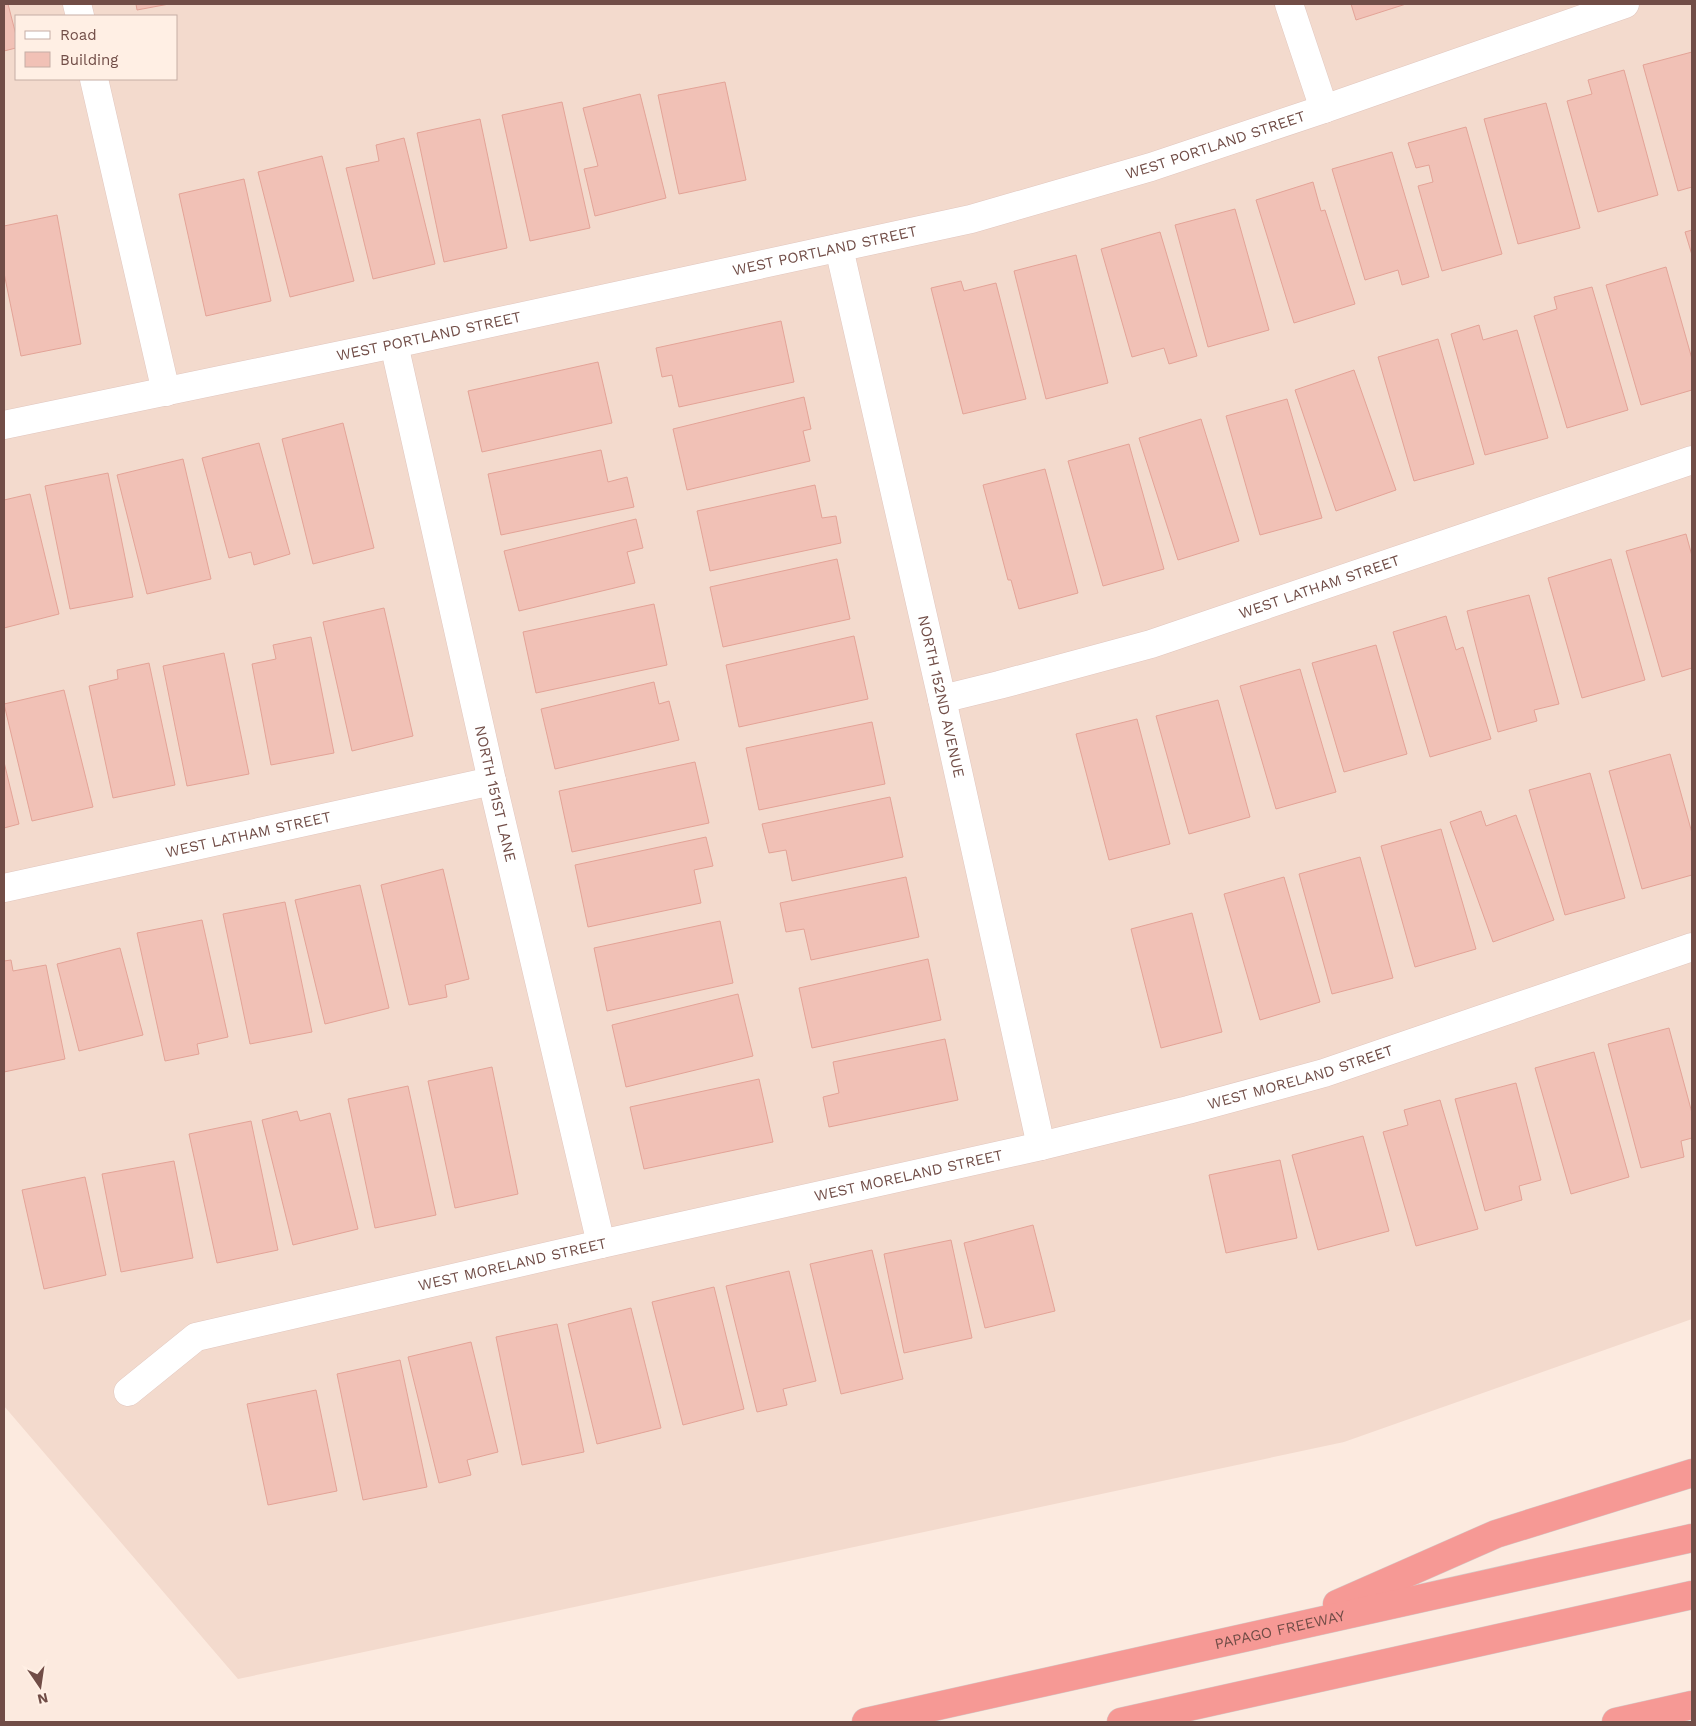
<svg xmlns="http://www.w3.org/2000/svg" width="1696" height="1726" viewBox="0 0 1696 1726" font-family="'Work Sans',sans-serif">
	<rect width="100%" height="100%" fill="#fceadf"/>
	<path fill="#f3dacd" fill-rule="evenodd" d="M 4,4 L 1692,4 L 1692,1319 L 1344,1442 L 238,1679 L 4,1406 ZM 16,16 L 176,16 L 176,79 L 16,79 Z"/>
	<g fill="#f1c1b6" stroke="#e3a397">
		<polygon points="4,4 8,4 16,35 16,48 4,51"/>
		<polygon points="136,4 169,4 137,10"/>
		<polygon points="1351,4 1406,4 1356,20"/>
		<polygon points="1692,52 1692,187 1678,191 1643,65"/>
		<polygon points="1624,70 1658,195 1598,212 1567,101 1592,94 1588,80"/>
		<polygon points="725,82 746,180 679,194 658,95"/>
		<polygon points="640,94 666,198 595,216 584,169 598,166 583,108"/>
		<polygon points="562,102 590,228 530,241 502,115"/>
		<polygon points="1546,103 1580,228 1518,244 1484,119"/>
		<polygon points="480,119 507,248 444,262 417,133"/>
		<polygon points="1466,127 1502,254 1442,271 1418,186 1433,182 1429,165 1416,168 1408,143"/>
		<polygon points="404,138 435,264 373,279 346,168 379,161 376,145"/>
		<polygon points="1392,152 1429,277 1402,285 1398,270 1365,280 1332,169"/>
		<polygon points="322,156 354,281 290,297 258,172"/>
		<polygon points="244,179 271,301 206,316 179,194"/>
		<polygon points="1313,182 1321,211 1325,210 1355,304 1294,323 1256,200"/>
		<polygon points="1235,209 1269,330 1208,347 1175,225"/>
		<polygon points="57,215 81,344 21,356 4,273 4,226"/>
		<polygon points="1692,230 1692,255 1685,232"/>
		<polygon points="1160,232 1197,356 1169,364 1164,348 1132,357 1101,249"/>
		<polygon points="1076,255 1108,383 1046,399 1014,271"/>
		<polygon points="1666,267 1692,359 1692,390 1641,405 1606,285"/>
		<polygon points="961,281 964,291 996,283 1026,399 963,414 931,288"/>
		<polygon points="1592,287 1628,410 1567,428 1534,316 1557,309 1554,297"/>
		<polygon points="781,321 794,382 679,407 672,375 662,377 656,348"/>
		<polygon points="1479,325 1483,340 1517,330 1548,438 1485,455 1451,334"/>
		<polygon points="1438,339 1474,464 1414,481 1378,357"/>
		<polygon points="598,362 612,423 482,452 468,391"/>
		<polygon points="1354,370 1396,490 1336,511 1295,390"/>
		<polygon points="804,397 811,429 803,431 810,461 687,490 673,429"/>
		<polygon points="1287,399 1322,518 1260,535 1226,416"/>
		<polygon points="1201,419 1239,541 1178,560 1139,438"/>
		<polygon points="343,423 374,548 313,564 282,439"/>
		<polygon points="259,443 290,554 254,565 251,552 229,558 202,458"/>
		<polygon points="1129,444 1164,569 1103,586 1068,461"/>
		<polygon points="601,450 608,482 627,477 634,507 501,535 488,474"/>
		<polygon points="183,459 211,579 147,594 117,475"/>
		<polygon points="1045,469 1078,593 1019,609 1011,580 1008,580 983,485"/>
		<polygon points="108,473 133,597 70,609 45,486"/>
		<polygon points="815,485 822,518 836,516 841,543 710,571 697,511"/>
		<polygon points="30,494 59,614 4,628 4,500"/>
		<polygon points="636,519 643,548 627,552 635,583 519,611 504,551"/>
		<polygon points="1686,534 1692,556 1692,668 1662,677 1626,551"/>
		<polygon points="837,559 850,619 723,647 710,587"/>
		<polygon points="1611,559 1645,680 1582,698 1548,578"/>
		<polygon points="1529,595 1559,704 1534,710 1537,721 1498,732 1467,611"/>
		<polygon points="654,604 667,665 536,693 523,632"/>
		<polygon points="384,608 413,736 352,751 323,622"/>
		<polygon points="1446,616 1456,650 1463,647 1491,739 1430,757 1393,632"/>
		<polygon points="854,636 868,699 739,727 726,665"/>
		<polygon points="311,637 334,753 271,765 252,664 276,659 273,645"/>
		<polygon points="1376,645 1407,754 1344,772 1312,663"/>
		<polygon points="224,653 249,774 187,786 163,666"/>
		<polygon points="149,663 175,785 113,798 89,686 118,679 117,670"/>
		<polygon points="1300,669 1336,792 1276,809 1240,686"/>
		<polygon points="654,682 659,704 669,701 679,740 555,769 541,709"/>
		<polygon points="64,690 93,807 32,821 4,704"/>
		<polygon points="1218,700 1250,817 1189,834 1156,716"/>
		<polygon points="1137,719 1170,844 1109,860 1076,734"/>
		<polygon points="872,722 885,784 759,810 746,748"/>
		<polygon points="1670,754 1692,833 1692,875 1642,889 1609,771"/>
		<polygon points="4,762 19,824 4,828"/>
		<polygon points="695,762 709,823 572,852 559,791"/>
		<polygon points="1590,773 1625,898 1565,915 1529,790"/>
		<polygon points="890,797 903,857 792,881 786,850 769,853 762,824"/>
		<polygon points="1481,811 1486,826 1516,815 1554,920 1493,942 1450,822"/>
		<polygon points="1441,829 1476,949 1415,967 1381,846"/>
		<polygon points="706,837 713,866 694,870 701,903 588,927 575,865"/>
		<polygon points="1360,857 1393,978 1332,994 1299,874"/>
		<polygon points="443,869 469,979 445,985 447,997 409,1005 381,885"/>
		<polygon points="906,877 919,937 811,960 804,929 786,932 780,903"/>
		<polygon points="1284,877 1320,1002 1260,1020 1224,894"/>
		<polygon points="360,885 389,1008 325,1024 295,900"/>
		<polygon points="285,902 312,1032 250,1044 223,914"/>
		<polygon points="1192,913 1222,1032 1161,1048 1131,929"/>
		<polygon points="202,920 228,1037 197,1044 199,1054 165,1061 137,933"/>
		<polygon points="720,921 733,983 607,1011 594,948"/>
		<polygon points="120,948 143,1035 79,1051 57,964"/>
		<polygon points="928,959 941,1020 812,1048 799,988"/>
		<polygon points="11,960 13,971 46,965 65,1059 4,1072 4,961"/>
		<polygon points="738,994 753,1056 626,1087 612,1025"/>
		<polygon points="1669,1028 1692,1113 1692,1138 1681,1141 1684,1157 1641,1168 1608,1044"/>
		<polygon points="945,1039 958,1100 829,1127 823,1097 839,1093 833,1062"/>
		<polygon points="1594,1052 1629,1177 1571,1194 1535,1068"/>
		<polygon points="492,1067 518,1194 455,1208 428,1081"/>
		<polygon points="759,1079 773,1142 644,1169 630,1107"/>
		<polygon points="1516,1083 1541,1180 1519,1186 1522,1200 1485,1211 1455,1099"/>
		<polygon points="408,1086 436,1215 375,1228 348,1099"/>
		<polygon points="1440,1100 1478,1229 1416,1246 1383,1132 1408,1125 1404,1110"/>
		<polygon points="297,1111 300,1121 330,1113 358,1229 293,1245 262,1120"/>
		<polygon points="251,1121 278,1250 217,1263 189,1134"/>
		<polygon points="1363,1136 1389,1231 1318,1250 1292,1155"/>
		<polygon points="1280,1160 1297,1238 1226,1253 1209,1175"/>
		<polygon points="174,1161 193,1258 121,1272 102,1174"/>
		<polygon points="85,1177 106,1275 44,1289 22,1190"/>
		<polygon points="1033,1225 1055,1311 985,1328 964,1243"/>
		<polygon points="951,1240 972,1338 904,1353 884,1254"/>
		<polygon points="872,1250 903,1379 841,1394 810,1264"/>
		<polygon points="789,1271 816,1381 783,1389 787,1405 757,1412 726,1286"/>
		<polygon points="714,1287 744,1409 683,1425 652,1302"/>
		<polygon points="631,1308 661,1428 597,1444 568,1324"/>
		<polygon points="557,1324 584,1452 522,1465 496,1337"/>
		<polygon points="471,1342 498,1452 467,1460 471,1475 439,1483 408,1357"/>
		<polygon points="400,1360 427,1487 363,1500 337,1374"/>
		<polygon points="316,1390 337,1491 268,1505 247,1404"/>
	</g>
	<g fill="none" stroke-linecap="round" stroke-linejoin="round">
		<g stroke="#e1c6be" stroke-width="29">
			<g id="minor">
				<polyline points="77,4 80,16"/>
				<polyline points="1289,4 1324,109"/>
				<polyline points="94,79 166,392"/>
				<path id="s1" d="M 839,248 L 942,699 L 1041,1146"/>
				<path id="s2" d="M 394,344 L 492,781 L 601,1244"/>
				<path id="s3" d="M 4,425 L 394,344 L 971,219 L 1151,167 L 1324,109 L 1625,4"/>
				<path id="s4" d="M 942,699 L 999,685 L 1151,644 L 1692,460"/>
				<path id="s5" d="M 4,888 L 492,781"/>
				<path id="s6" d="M 128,1392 L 196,1337 L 601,1244 L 1041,1146 L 1188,1110 L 1324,1073 L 1692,947"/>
			</g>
		</g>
		<g stroke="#d4cac8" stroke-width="29">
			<g id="highway">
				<polyline points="1337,1604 1496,1534 1692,1473"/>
				<path id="s7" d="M 866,1722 L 1692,1538"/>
				<polyline points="1121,1722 1692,1595"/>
				<polyline points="1616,1722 1692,1705"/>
			</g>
		</g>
		<use href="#minor" stroke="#fff" stroke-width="28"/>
		<use href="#highway" stroke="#f69995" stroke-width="28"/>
	</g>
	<g text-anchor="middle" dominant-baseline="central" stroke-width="4.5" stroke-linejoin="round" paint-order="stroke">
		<g font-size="15" fill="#714d47" stroke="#ffefe4">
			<text stroke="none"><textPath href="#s3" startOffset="1244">WEST PORTLAND STREET</textPath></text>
			<text stroke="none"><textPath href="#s3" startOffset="839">WEST PORTLAND STREET</textPath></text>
			<text stroke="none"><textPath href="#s3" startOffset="434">WEST PORTLAND STREET</textPath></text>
			<text stroke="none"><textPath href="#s4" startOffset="394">WEST LATHAM STREET</textPath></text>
			<text stroke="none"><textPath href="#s1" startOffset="460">NORTH 152ND AVENUE</textPath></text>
			<text stroke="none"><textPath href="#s2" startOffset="461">NORTH 151ST LANE</textPath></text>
			<text stroke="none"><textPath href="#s5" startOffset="250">WEST LATHAM STREET</textPath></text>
			<text stroke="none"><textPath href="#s6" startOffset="1222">WEST MORELAND STREET</textPath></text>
			<text stroke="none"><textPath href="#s6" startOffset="818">WEST MORELAND STREET</textPath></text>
			<text stroke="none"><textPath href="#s6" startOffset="412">WEST MORELAND STREET</textPath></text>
			<text stroke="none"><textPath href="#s7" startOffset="424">PAPAGO FREEWAY</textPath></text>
		</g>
	</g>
	<rect width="1696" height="1726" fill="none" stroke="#714d47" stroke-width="10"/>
	<rect x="15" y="15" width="162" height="65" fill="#ffefe4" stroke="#c6aea5"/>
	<rect x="25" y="31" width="25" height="8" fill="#ffffff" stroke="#c6aea5"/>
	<text x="60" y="40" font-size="15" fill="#714d47">Road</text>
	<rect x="25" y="52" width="25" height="15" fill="#f1c1b6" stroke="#c6aea5"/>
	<text x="60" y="65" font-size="15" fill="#714d47">Building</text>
	<g transform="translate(40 1686) rotate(167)" stroke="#ffefe4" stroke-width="4" paint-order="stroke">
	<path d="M0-4L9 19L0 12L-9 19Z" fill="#714d47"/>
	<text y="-8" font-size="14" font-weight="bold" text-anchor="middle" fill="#714d47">N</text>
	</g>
</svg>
